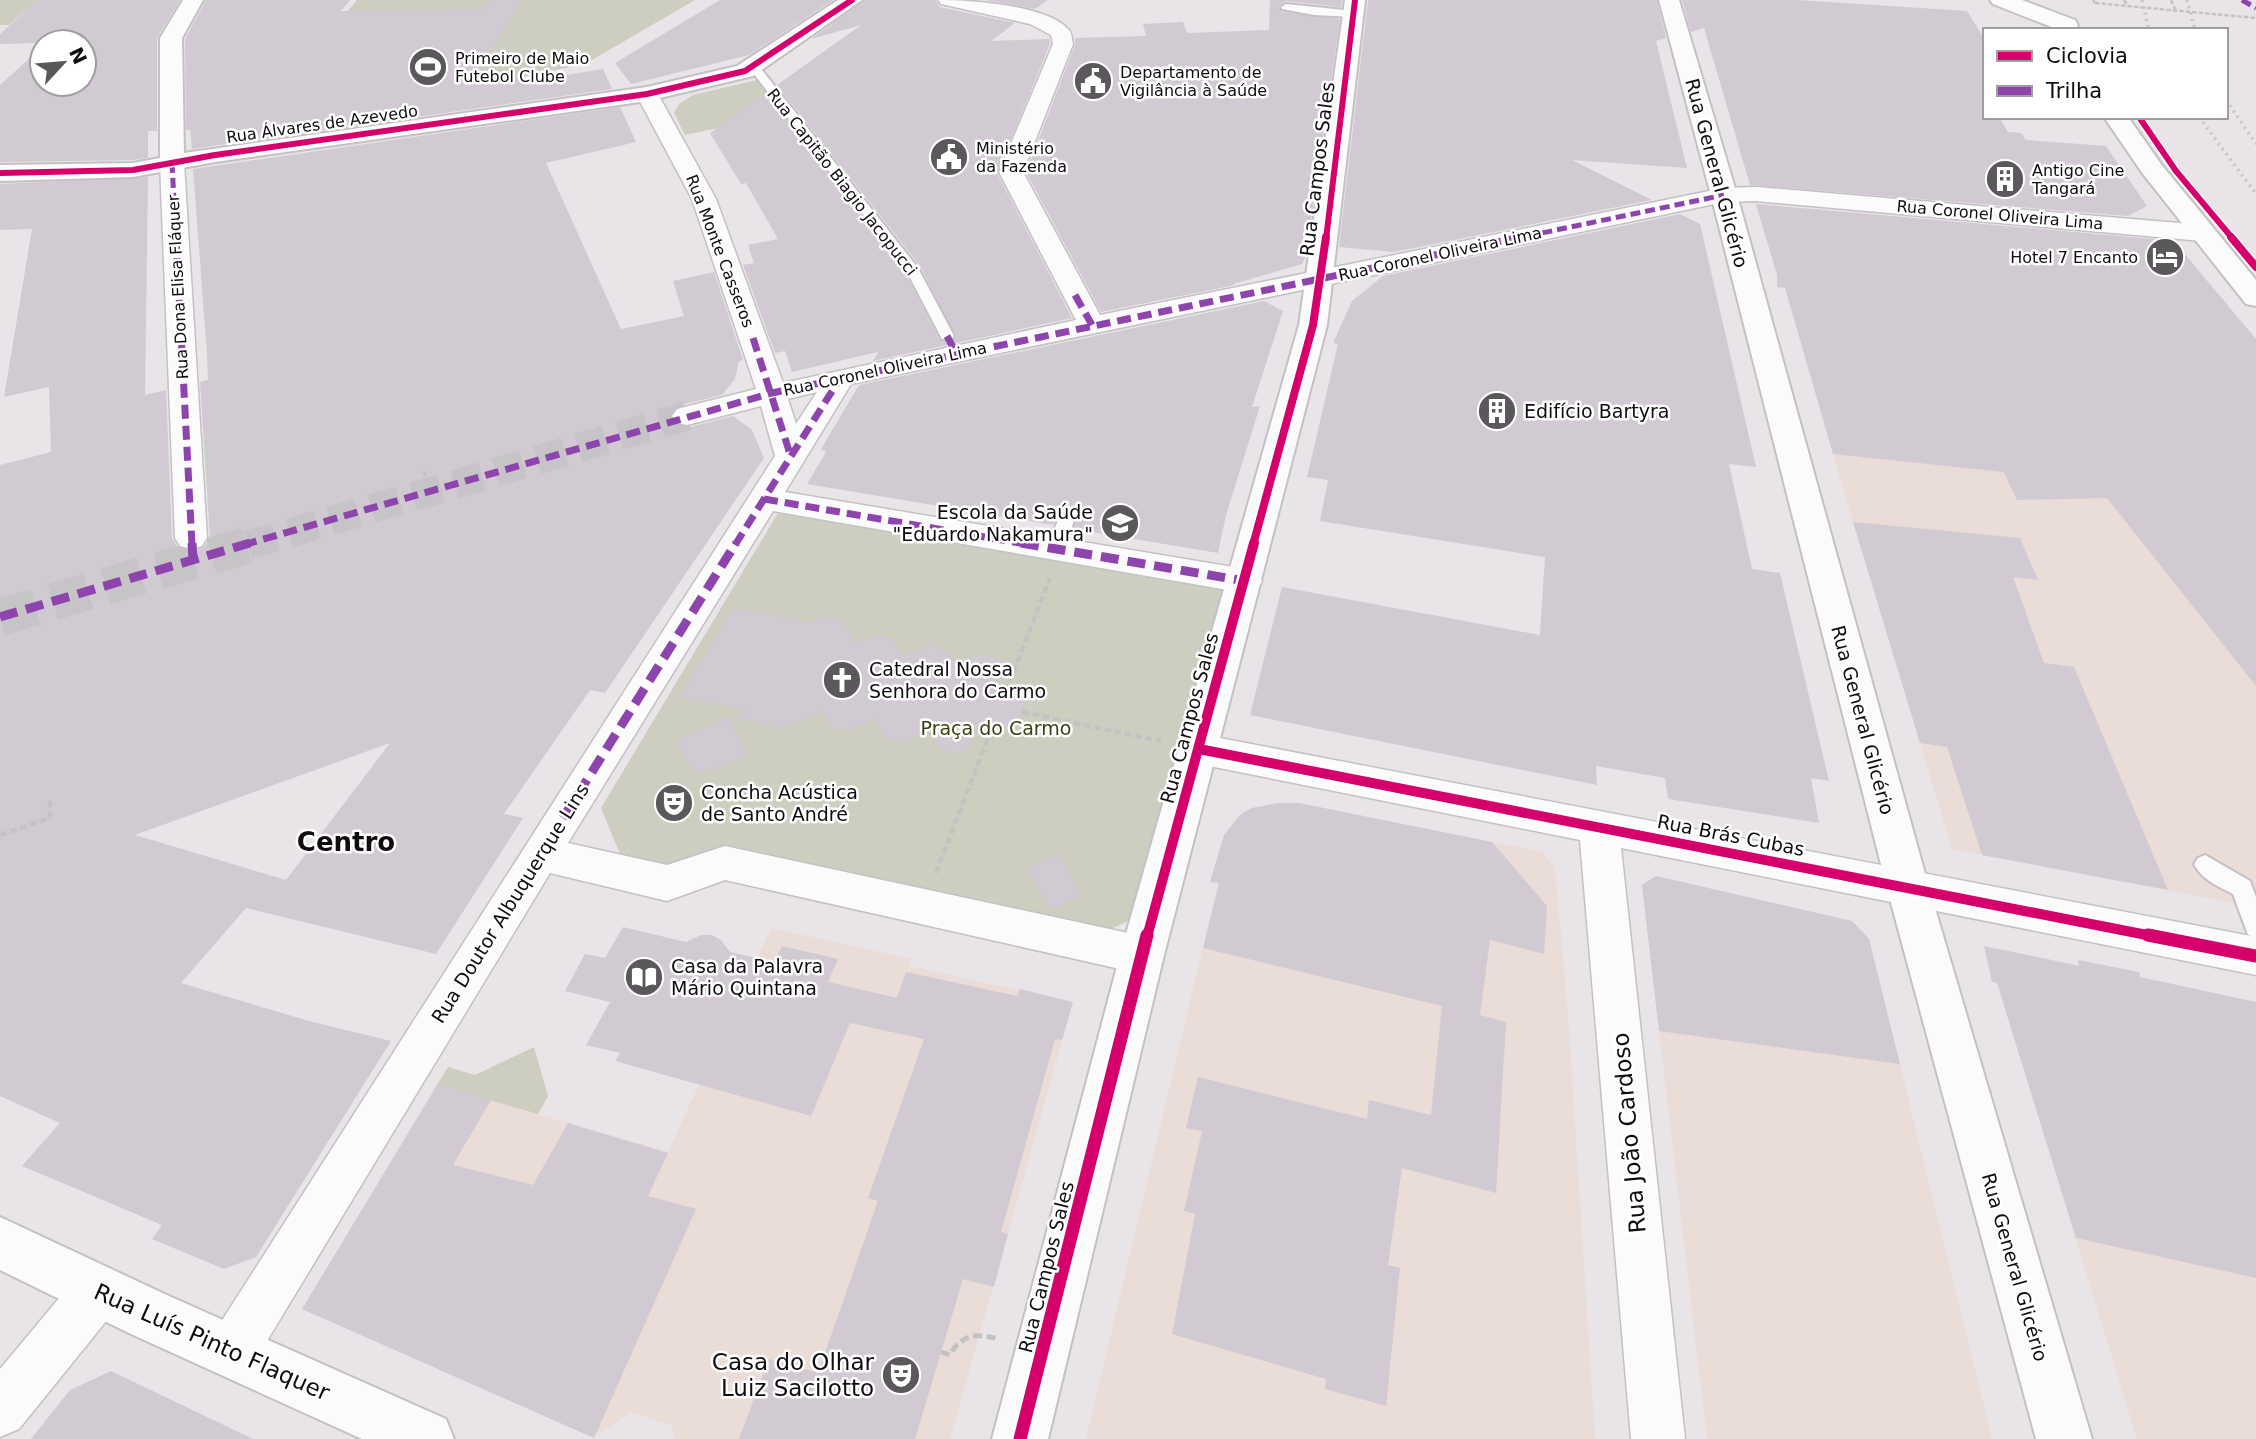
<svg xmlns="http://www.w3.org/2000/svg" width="2256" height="1439" viewBox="0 0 2256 1439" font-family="'DejaVu Sans',sans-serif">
	<rect width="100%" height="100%" fill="#e8e4e8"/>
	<g fill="#eadcd6">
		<polygon points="2183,252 2256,342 2256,907 1952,849 1840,478 1796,324"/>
		<polygon points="1278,803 1299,803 1542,852 1555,868 1568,1014 1595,1439 1086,1439 1233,821 1252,808"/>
		<polygon points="1656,876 1852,921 1869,939 1992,1439 1707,1439 1642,885"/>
		<polygon points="771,928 911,959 909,966 1073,1002 950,1439 675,1439 671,1425 630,1412 594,1438 456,1377 306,1303 437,1085 668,1152"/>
		<polygon points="2005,950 2256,1002 2256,1439 2137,1439 1990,959"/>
	</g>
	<g fill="#cdcec0">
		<polygon points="0,0 38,0 9,25 0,25"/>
		<polygon points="357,0 695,0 585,64 502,81 276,98"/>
		<polygon points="757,80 784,114 685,135 674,113 679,104 693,95"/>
		<polygon points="778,513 1228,590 1135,918 1106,931 721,847 677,867 620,854 601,808"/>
		<polygon points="534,1047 548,1096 538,1114 437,1085 448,1067 475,1075"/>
	</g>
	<g fill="#d2cad2" fill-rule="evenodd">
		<polygon points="38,0 180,0 157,38 157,131 148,131 148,158 133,160 0,162 0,85 42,47 42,84 84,84 84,42 0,44 0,34"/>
		<polygon points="206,0 350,0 341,11 481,9 490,0 523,0 477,72 536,80 603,69 612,89 192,149 190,130 186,130 185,39"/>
		<polygon points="720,0 833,0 749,55 631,84 615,63"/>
		<polygon points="865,0 935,0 940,7 1015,23 991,41 1049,39 1050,44 997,173 1072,318 873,361 878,352 792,372 785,351 775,353 743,265 754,263 748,245 778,239 746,183 741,184 710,133 766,93 905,273 940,340 952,342 956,337 920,266 777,85 861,25 811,39"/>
		<polygon points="985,0 1048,0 1035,9"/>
		<polygon points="1270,0 1342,0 1341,7 1286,1 1278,6 1282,12 1340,19 1306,256 1302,264 1233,284 1235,285 1101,312 1026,172 1075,45 1075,38 1146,36 1143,24 1183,22 1187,33 1269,30"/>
		<polygon points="1368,0 1657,0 1666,38 1656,41 1687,168 1572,160 1652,200 1394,252 1339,247"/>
		<polygon points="1682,0 1798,0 1967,11 1985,40 1985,117 1999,117 2008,132 2021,133 2026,140 2106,146 2147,206 2128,216 1750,185 1704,28 1691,32"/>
		<path d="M 620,107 L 636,142 L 546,163 L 621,329 L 684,316 L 673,281 L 714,272 L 743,360 L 739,361 L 735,379 L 722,395 L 676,406 L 669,416 L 675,425 L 686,428 L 733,416 L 752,430 L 764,458 L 605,693 L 590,690 L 504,814 L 523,818 L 436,954 L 246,908 L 181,983 L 309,1021 L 391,1041 L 256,1257 L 224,1269 L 152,1239 L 162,1225 L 22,1166 L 60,1123 L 0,1096 L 0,465 L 51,452 L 49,387 L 4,397 L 32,229 L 0,230 L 0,184 L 148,177 L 145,395 L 166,390 L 172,538 L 179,549 L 192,552 L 204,547 L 210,538 L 200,382 L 208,380 L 207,354 L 193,169 ZM 390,743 L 286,880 L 135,835 Z"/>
		<polygon points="1756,204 2154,239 2183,252 2256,339 2256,686 2107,498 2017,500 2004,472 1833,454 1785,288 1777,287 1777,275"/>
		<polygon points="1680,214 1700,224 1756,467 1729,464 1752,569 1780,573 1829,781 1811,778 1819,823 1668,799 1665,778 1596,766 1597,785 1250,715 1282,587 1540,635 1545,557 1320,521 1328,480 1307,477 1338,344 1333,343 1352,301 1383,276"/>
		<polygon points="1264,301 1283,311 1252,407 1260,406 1226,515 1218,553 1074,529 1076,519 1066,511 1056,518 1053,525 807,484 826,452 821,449 859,385"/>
		<polygon points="1853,522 2020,538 2038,580 2013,577 2044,663 2074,667 2168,890 1982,855 1947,747 1920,743"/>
		<polygon points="733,608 809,622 825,616 840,619 856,644 877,635 892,638 904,657 928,645 943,648 957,665 980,655 1004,659 992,689 1028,695 1015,729 979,722 969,747 957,753 941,750 929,730 902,741 886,738 875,719 848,730 832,728 823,711 784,728 732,717 747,710 680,697"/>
		<polygon points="730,717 747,755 718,768 696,771 687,762 677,740"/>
		<polygon points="1278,803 1299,803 1492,842 1547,906 1544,954 1490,940 1480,1015 1506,1022 1496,1193 1402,1168 1388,1265 1400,1268 1386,1406 1325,1389 1326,1379 1172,1334 1195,1214 1184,1211 1202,1131 1186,1128 1198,1077 1367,1119 1369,1100 1431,1115 1442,1006 1203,948 1219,883 1210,882 1224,835 1241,814 1252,808"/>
		<polygon points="1058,854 1082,895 1051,910 1027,868"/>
		<polygon points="1656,876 1852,921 1869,939 1900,1064 1659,1031 1642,885"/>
		<polygon points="623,927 686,942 701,935 712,935 721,940 730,952 774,962 782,946 838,959 828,982 897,998 906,972 1017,996 1020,989 1073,1002 1062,1040 1055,1039 1001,1232 1008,1234 994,1287 963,1279 915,1439 739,1439 769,1359 818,1373 878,1201 868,1198 924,1039 850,1023 811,1116 615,1061 620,1053 586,1045 610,1002 565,991 585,954 605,958"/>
		<polygon points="1984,946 2079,966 2078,960 2139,972 2140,977 2256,1002 2256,1278 2076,1238 1997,983 1992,982"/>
		<polygon points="437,1085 491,1100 453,1165 533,1185 568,1123 668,1153 648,1196 696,1209 594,1438 302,1309"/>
		<polygon points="111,1371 253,1439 31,1439 70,1390"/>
	</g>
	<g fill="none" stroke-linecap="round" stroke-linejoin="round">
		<polyline stroke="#c7c4c7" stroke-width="29" stroke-dasharray="29 14" stroke-linecap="butt" points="248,545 687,416"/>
		<polyline stroke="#c7c4c7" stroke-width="37" stroke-dasharray="37 18" stroke-linecap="butt" points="0,617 254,543"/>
		<g stroke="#c4c1c4" stroke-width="4">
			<g id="lane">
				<polygon points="1286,4 1354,11 1359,14 1354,17 1314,15 1282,9 1281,7"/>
				<polygon points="750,65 758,65 918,268 954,336 952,339 942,339 907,272 750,69"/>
				<polygon points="1066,514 1074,520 1065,549 1056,555 1050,553 1047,549 1058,520"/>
				<path d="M 2205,855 L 2250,881 L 2256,897 L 2256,938 L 2248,935 L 2233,894 C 2218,886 2202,880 2194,864 L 2198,858 Z"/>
			</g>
		</g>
		<g stroke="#c4c1c4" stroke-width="3">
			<g id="street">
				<path d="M 938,0 C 969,0 1047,5 1068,29 C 1072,33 1072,39 1073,44 L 1023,172 L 1100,315 L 1724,188 L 1756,187 L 2202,225 L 2211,228 L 2215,233 L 2211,238 L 2202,241 L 1756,201 L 1724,202 L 851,384 L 785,492 L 1245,569 L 1257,572 L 1262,581 L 1257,590 L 1245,593 L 773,511 L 568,843 L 667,865 L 725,846 L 1142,936 L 1157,941 L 1163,955 L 1157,969 L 1142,974 L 725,880 L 667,901 L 550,873 L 250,1369 L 232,1377 L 214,1369 L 206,1351 L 214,1333 L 775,456 L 761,406 L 687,425 L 677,423 L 672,416 L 677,409 L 756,389 L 692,199 L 636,94 L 639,89 L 655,89 L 716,199 L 783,383 L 1076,320 L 999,172 L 1053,44 L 1051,35 L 1030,24 L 941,4 ZM 817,392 L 796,424 L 788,399 Z"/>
				<polygon points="172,156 180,158 184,163 207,538 202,546 191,549 180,546 175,538 160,163 164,158"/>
				<polygon points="1199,734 2256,937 2256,975 1621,848 1685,1439 1631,1439 1580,840 1199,764 1186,760 1180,749 1186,738"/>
				<polygon points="98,1266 116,1273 123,1291 116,1309 19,1429 0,1437 0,1369 80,1273"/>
			</g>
		</g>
		<g stroke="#c4c1c4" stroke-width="4">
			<g id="secondary">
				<polygon points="183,0 203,0 182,38 184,153 647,87 737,66 838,0 862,0 753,76 647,101 215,162 133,177 0,181 0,165 133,163 160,158 160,38"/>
				<polygon points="1345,0 1365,0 1327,325 1164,955 1048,1439 992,1439 1120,955 1299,325"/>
				<polygon points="0,1217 169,1296 446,1419 454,1439 362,1439 131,1334 0,1270"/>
			</g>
		</g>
		<g stroke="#c4c1c4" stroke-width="4">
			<g id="primary">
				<polygon points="1659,0 1679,0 1737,195 1929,888 2092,1439 2036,1439 1887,888 1711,195"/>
				<polygon points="1990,0 2022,0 2075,20 2078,25 2075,30 2059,30 1993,4"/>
				<polygon points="2104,117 2128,117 2161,164 2256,280 2256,306 2246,304 2143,174"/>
			</g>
		</g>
		<g stroke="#c4c3c4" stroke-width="2.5" stroke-dasharray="4.5 2" stroke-linecap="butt">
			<polyline points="2093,0 2095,3"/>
			<polyline points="2124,0 2128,6"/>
			<polyline points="2171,0 2176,11"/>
		</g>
		<polyline stroke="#c4c3c4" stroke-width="3.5" stroke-dasharray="5 2.5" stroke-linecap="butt" points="424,471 429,491"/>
		<g stroke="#c4c3c4" stroke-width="4.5" stroke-dasharray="7 3.5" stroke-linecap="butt">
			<polyline points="1006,691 1050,578"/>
			<polyline points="1022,712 1161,741"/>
			<polyline points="0,835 50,818 50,799"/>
			<polyline points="936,873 993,725"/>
		</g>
		<path stroke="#c4c3c4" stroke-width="5" stroke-dasharray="9 4.5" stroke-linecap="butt" d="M 941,1352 L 950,1355 C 961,1334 977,1333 998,1339"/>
		<use href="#lane" fill="#fcfbfc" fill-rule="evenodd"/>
		<use href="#street" fill="#fcfbfc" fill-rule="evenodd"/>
		<use href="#secondary" fill="#fcfbfc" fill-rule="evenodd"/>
		<use href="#primary" fill="#fcfbfc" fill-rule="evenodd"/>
		<g stroke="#c6c5c6" stroke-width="3.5" stroke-dasharray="2 4.5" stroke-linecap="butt">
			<polyline points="2142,0 2149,30"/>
			<polyline points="2187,0 2195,30"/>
			<polyline points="2226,100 2256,144"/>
			<polyline points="2199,117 2256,194"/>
		</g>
		<polyline stroke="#c4c3c4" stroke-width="2.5" stroke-dasharray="4.5 2" stroke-linecap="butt" points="2095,3 2256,18"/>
		<g stroke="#8e44ad" stroke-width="5" stroke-dasharray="10 5" stroke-linecap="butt">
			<polyline points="2242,0 2256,8"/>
			<polyline points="172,163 176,239"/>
			<polyline points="1513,239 1724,195"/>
		</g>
		<g stroke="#8e44ad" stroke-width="7" stroke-dasharray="14 7" stroke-linecap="butt">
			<polyline points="176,237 192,545"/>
			<polyline points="1075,295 1092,325"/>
			<polyline points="947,336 956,353"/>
			<polyline points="753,338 791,457"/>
			<polyline points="764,499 1031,545"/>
			<polyline points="243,545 772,393 1521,237"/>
			<polyline points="735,545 841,377"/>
		</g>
		<g stroke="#8e44ad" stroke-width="9" stroke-dasharray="18 9" stroke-linecap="butt">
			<polyline points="192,543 193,559"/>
			<polyline points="1021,543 1245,581"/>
			<polyline points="0,617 250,543"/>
			<polyline points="563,818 736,543"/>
		</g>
		<g stroke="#fff" stroke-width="9">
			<g id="cycleway-far3">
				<polyline points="2139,117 2176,171 2233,239"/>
				<polyline points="0,173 133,170 215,155 647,94 745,71 852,0"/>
				<polyline points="1326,239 1355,0"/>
			</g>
		</g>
		<g stroke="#fff" stroke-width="11">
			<g id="cycleway-far2">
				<polyline points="2231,237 2256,267"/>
				<polyline points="1253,545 1313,325 1326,237"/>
			</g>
		</g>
		<g stroke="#fff" stroke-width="15">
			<g id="cycleway-far1">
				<polyline points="1199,749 2157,937"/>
				<polyline points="1147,937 1254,543"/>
			</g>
		</g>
		<g stroke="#fff" stroke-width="18">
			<g id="cycleway">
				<polyline points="2148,935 2256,956"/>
				<polyline points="1020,1439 1147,935"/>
			</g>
		</g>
		<use href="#cycleway-far3" stroke="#d6006c" stroke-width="6"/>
		<use href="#cycleway-far2" stroke="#d6006c" stroke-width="8"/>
		<use href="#cycleway-far1" stroke="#d6006c" stroke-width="10"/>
		<use href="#cycleway" stroke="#d6006c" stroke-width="13"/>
	</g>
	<defs>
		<g id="stadium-disc" transform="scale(2.0125)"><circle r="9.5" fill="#5b585b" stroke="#fff"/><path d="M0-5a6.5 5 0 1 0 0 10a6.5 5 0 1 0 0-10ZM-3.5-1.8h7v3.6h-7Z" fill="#fff"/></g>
		<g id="civic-disc" transform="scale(2.0125)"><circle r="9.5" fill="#5b585b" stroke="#fff"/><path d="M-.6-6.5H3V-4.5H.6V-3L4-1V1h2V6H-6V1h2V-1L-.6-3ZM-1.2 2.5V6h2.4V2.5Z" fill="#fff"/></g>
		<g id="building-disc" transform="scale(2.0125)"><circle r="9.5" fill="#5b585b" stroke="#fff"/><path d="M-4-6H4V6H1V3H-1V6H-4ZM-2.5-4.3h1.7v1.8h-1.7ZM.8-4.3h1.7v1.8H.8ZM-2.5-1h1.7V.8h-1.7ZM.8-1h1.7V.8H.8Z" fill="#fff"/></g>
		<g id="hotel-disc" transform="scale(2.0125)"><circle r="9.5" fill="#5b585b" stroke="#fff"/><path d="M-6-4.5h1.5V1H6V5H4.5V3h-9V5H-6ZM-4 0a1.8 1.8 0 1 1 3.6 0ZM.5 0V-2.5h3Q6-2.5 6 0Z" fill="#fff"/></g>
		<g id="university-disc" transform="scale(2.0125)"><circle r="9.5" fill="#5b585b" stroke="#fff"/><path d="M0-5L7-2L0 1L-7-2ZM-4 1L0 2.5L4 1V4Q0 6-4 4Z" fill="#fff"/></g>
		<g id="church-disc" transform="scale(2.0125)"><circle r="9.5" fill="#5b585b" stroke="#fff"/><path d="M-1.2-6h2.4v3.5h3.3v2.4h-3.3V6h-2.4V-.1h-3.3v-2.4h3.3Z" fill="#fff"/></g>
		<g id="theatre-disc" transform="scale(2.0125)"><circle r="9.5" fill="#5b585b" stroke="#fff"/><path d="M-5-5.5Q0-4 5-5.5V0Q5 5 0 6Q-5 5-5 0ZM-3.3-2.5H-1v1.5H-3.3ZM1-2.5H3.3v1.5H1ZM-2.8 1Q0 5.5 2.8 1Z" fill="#fff"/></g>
		<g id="library-disc" transform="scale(2.0125)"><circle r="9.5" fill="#5b585b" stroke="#fff"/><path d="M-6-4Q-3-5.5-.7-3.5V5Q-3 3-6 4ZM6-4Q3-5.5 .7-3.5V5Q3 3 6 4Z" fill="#fff"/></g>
	</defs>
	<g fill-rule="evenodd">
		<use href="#stadium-disc" x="428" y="67"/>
		<use href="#civic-disc" x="1093" y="81"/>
		<use href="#civic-disc" x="949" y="157"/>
		<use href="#building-disc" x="2005" y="179"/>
		<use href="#hotel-disc" x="2165" y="257"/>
		<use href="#building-disc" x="1497" y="411"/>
		<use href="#university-disc" x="1120" y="523"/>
		<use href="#church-disc" x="842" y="680"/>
		<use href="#theatre-disc" x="674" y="803"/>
		<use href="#library-disc" x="644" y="977"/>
		<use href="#theatre-disc" x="901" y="1375"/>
	</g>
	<g text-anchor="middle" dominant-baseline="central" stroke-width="5" stroke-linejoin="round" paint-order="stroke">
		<g font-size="16" fill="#0f0c0f" stroke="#fff" text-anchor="start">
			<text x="455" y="58">Primeiro de Maio<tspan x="455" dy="18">Futebol Clube</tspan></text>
			<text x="1120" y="72">Departamento de<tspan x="1120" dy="18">Vigilância à Saúde</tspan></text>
			<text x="976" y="148">Ministério<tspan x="976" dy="18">da Fazenda</tspan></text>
			<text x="2032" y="170">Antigo Cine<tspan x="2032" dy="18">Tangará</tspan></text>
			<text x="2138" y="257" text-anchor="end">Hotel 7 Encanto</text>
		</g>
		<g font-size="16" fill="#0f0c0f" stroke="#fff">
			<text transform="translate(322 124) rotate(-8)">Rua Álvares de Azevedo</text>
			<text transform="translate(842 182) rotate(52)">Rua Capitão Biagio Jacopucci</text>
			<text transform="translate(2000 215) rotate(5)">Rua Coronel Oliveira Lima</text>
			<text transform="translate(720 251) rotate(69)">Rua Monte Casseros</text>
			<text transform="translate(1440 254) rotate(-12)">Rua Coronel Oliveira Lima</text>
			<text transform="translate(178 287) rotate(-93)">Rua Dona Elisa Fláquer</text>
			<text transform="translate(885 369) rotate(-12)">Rua Coronel Oliveira Lima</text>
		</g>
		<g font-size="19" fill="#0f0c0f" stroke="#fff">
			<text transform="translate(1317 169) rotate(-83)">Rua Campos Sales</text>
			<text transform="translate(1717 173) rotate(75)">Rua General Glicério</text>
			<text transform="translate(1189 718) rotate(-75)">Rua Campos Sales</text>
			<text transform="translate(1863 720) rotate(75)">Rua General Glicério</text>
			<text transform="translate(1731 835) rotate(11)">Rua Brás Cubas</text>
			<text transform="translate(510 903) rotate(-58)">Rua Doutor Albuquerque Lins</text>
			<text transform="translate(1046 1267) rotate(-76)">Rua Campos Sales</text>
			<text transform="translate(2015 1267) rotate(74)">Rua General Glicério</text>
		</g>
		<g font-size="19" fill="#0f0c0f" stroke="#fff" text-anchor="start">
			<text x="1524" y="411">Edifício Bartyra</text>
			<text x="1093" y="512" text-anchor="end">Escola da Saúde<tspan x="1093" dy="22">"Eduardo Nakamura"</tspan></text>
			<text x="869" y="669">Catedral Nossa<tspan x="869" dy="22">Senhora do Carmo</tspan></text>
			<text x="701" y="792">Concha Acústica<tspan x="701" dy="22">de Santo André</tspan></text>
			<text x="671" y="966">Casa da Palavra<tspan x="671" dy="22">Mário Quintana</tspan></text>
		</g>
		<g font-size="19" fill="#3a3f0f" stroke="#fff">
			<text x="996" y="728">Praça do Carmo</text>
		</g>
		<g font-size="23" fill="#0f0c0f" stroke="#fff">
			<text transform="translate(1629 1133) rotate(-95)">Rua João Cardoso</text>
			<text transform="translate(212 1342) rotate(24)">Rua Luís Pinto Flaquer</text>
		</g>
		<g font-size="23" fill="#0f0c0f" stroke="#fff" text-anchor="end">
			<text x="874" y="1362">Casa do Olhar<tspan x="874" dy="26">Luiz Sacilotto</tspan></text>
		</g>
		<g font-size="26" font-weight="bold" fill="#0f0c0f" stroke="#fff">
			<text x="346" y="842">Centro</text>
		</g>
	</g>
	<rect x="1983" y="28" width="245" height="91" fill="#ffffff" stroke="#9f9e9f" stroke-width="2"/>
	<rect x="1997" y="51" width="35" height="10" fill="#d6006c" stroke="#9f9e9f" stroke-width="2"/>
	<text x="2046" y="63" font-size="21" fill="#0f0c0f">Ciclovia</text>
	<rect x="1997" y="86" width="35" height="10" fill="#8e44ad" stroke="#9f9e9f" stroke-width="2"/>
	<text x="2046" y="98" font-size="21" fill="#0f0c0f">Trilha</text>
	<g transform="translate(63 63) rotate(64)"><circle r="33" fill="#ffffff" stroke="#9f9e9f" stroke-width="2"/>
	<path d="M0-5L12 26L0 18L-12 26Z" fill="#5b585b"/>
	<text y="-10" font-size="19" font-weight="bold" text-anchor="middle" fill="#0f0c0f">N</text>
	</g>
</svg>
